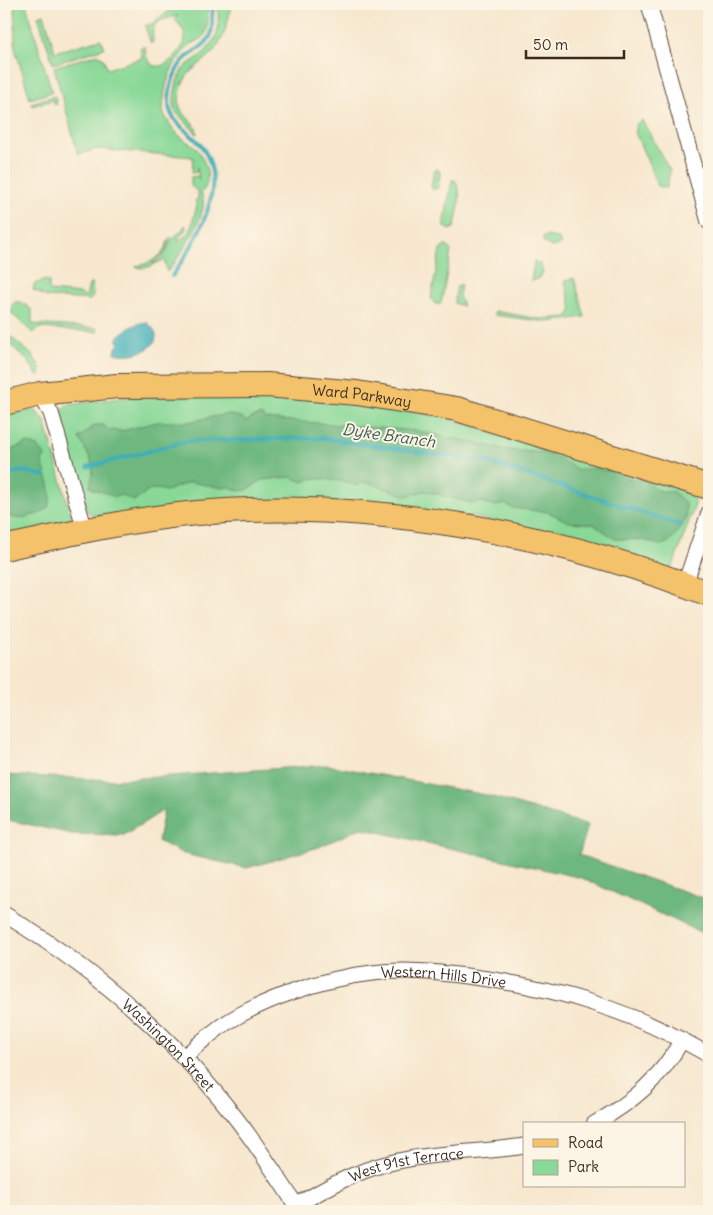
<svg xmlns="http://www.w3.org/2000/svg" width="713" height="1215" viewBox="0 0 713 1215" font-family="Delius,sans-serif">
	<rect width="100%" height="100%" fill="#fcf5e5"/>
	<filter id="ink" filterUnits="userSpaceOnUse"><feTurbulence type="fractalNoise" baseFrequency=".02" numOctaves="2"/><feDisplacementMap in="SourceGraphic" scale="10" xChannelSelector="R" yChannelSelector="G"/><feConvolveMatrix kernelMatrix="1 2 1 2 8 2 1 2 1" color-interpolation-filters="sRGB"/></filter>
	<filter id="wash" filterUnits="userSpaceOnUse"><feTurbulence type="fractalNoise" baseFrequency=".0096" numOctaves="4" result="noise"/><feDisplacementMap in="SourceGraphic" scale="20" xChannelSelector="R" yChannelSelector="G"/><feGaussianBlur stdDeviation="1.12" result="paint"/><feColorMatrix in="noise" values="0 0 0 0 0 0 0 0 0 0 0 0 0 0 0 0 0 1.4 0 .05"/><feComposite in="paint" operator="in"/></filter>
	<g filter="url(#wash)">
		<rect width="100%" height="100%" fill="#f7e7ce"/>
		<g fill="#89d897" stroke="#62815a">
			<polygon points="15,4 26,4 52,92 30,99 15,48"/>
			<path d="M 179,4 L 209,4 C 205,13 211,24 205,34 C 201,41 192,42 187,48 C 170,64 163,89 163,112 C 167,121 177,136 185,140 C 188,143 191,143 195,147 C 205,158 214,182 201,193 C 213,210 178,258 167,272 L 164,260 C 156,263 144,272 136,266 C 146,265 161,258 165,248 C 168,243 166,241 171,237 L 165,252 L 152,264 C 164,260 166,250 172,240 C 175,234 182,232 185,225 L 186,229 L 177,240 L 179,241 L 190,232 L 197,205 L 195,201 L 198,199 L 198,192 L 191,186 L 191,177 L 198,176 L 199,179 L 197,167 L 197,172 L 192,173 L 193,157 L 98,149 L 78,154 L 54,67 L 98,54 L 104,59 L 107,69 L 142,58 L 140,48 L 145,46 L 146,56 L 152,65 C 165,71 179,53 185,42 L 184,31 L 175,19 L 178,15 C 160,22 151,18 153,42 L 151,44 L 145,26 L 151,24 Z"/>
			<path d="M 220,4 L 234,4 C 227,17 227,31 219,44 C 204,69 182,64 179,102 C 178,115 198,121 197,134 L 174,110 C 173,98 176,73 187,65 C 199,57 208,51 215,38 C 222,26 215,15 220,4 Z"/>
			<polygon points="44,14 55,52 101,39 104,48 53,64 38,16"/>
			<polygon points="55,96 57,104 55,105 53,100 32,106 31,103"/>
			<polygon points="642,120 670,171 667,188 658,186 635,132 635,125"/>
			<polygon points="438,169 440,173 438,188 433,190 431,187 434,171"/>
			<path d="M 452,180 L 455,180 C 464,194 457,212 455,227 L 450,230 L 445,227 L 444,224 Z"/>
			<polygon points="546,236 558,238 561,244 552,247 543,242 543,237"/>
			<polygon points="446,245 451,251 442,299 440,304 435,304 431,298 440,250"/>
			<polygon points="534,261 540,264 543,272 538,279 531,281"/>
			<polygon points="574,278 585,317 547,322 494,315 495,311 539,319 567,317 572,310 565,281"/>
			<polygon points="46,280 49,282 49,291 81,294 86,297 89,285 92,283 93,296 90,300 47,297 33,290 34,284"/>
			<polygon points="461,284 459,296 463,306 454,303 457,286"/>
			<polygon points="15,302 21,302 32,310 32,324 94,328 98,329 97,332 40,328 33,333 11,313 13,308 11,306"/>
			<polygon points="4,331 33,356 41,369 40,375 37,375 29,362 4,339"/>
			<polygon points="276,395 357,402 440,416 680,489 691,496 696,502 673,566 667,569 475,517 104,517 94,516 87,511 61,415 63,408 68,405 127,397"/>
			<polygon points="35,410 45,421 72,519 66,524 4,539 4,415"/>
		</g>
		<g fill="#6eb880" stroke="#54714f">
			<path d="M 227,414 L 242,417 L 246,422 L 251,418 L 261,415 L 266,419 L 418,431 L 508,450 L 545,453 L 559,458 L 578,470 L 597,468 L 605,471 L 613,468 L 627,478 L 645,480 L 656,489 L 665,492 L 672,491 L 686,503 L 686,519 L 673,538 L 667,543 L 660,545 L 643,540 L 615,539 L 594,524 L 569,522 L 548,512 L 512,508 L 505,504 L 496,506 L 482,502 L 471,503 L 425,491 L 406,496 L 371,483 L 363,482 L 358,486 L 347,482 L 323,479 L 313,478 L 303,482 L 291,477 L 262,480 L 247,490 L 239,491 L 230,487 L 223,488 L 190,482 L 166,491 L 157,489 L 149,490 L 134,501 L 121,495 L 114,497 C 107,491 98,493 90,487 L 93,472 L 91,460 L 79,438 L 95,425 L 103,425 L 109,430 L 122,431 L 157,422 L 188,422 Z"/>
			<path d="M 27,443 C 35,445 41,448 45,456 L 42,461 C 47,480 62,510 34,515 C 18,519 21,519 4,516 L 4,453 Z"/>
			<polygon points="327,765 486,795 588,825 579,855 709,900 709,936 582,878 361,828 319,847 247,868 184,854 158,841 164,810 124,835 72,834 4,819 4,775 113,780"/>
		</g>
		<path fill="#3eafb8" stroke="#3c6c6b" d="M 146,322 C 174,342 137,360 115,353 L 116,347 L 119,344 L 116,339 C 124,331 134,323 146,322 Z"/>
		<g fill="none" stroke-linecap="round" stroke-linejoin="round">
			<g stroke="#3eafb8" stroke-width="4">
				<path d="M 172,276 C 197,241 234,180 197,141 C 186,129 168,120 169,102 C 169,87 175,67 187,57 C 195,51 205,46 210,37 C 215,26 209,14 215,4"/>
				<polyline points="88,467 187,441 322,438 488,462 680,525"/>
				<polyline points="4,475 24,471 45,476"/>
			</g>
		</g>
	</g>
	<g filter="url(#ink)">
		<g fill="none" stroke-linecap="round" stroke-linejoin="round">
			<g stroke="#574638" stroke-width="17">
				<g id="street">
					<polyline points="649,4 709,222"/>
					<polyline points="40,394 51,413 85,530"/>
					<polyline points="685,584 709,513"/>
					<path id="s1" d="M 4,914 C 109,978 200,1060 268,1163 C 279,1179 290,1195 299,1211"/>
					<path id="s2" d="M 185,1056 C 196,1046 208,1036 220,1027 C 260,1000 324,978 372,973 C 404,969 434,972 466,976 C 555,987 632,1010 709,1055"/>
					<path d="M 594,1124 C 634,1101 659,1080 682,1040"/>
					<path id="s3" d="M 296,1205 C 315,1195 334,1183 354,1175 C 407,1151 468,1155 524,1146"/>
				</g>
			</g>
			<g stroke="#574638" stroke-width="26">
				<g id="primary">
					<path id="s4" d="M 4,403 L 40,394 L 117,386 L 267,385 L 357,393 L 457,409 L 709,487"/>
					<path d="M 4,548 C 67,534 132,519 197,513 C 364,498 554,532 709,594"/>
				</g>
			</g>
			<use href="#street" stroke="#fff" stroke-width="15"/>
			<use href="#primary" stroke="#f3c26a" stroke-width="24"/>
		</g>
	</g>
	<g text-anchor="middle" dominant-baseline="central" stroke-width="4" stroke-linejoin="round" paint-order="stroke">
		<g font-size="15" fill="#3b2a1e" stroke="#fcf5e5">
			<text stroke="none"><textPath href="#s4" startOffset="360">Ward Parkway</textPath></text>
			<text stroke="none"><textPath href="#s2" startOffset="280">Western Hills Drive</textPath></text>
			<text stroke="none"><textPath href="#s1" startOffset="211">Washington Street</textPath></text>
			<text stroke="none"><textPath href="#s3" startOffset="119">West 91st Terrace</textPath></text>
		</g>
		<g font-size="16" font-style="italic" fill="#3c5954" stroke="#fcf5e5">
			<text transform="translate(389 435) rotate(8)">Dyke Branch</text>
		</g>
	</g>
	<rect width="713" height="1215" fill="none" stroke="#fcf5e5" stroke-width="20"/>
	<rect x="523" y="1122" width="162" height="65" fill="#fcf5e5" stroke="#afa495"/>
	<rect x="533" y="1139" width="25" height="8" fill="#f3c26a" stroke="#afa495"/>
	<text x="568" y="1148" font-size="15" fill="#3b2a1e">Road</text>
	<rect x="533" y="1160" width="25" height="15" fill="#89d897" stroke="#afa495"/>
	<text x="568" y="1172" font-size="15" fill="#3b2a1e">Park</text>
	<path d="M526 50v8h98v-8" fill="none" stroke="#3b2a1e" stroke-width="2.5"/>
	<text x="533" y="50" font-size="15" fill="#3b2a1e" stroke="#fcf5e5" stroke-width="4" paint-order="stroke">50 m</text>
</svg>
